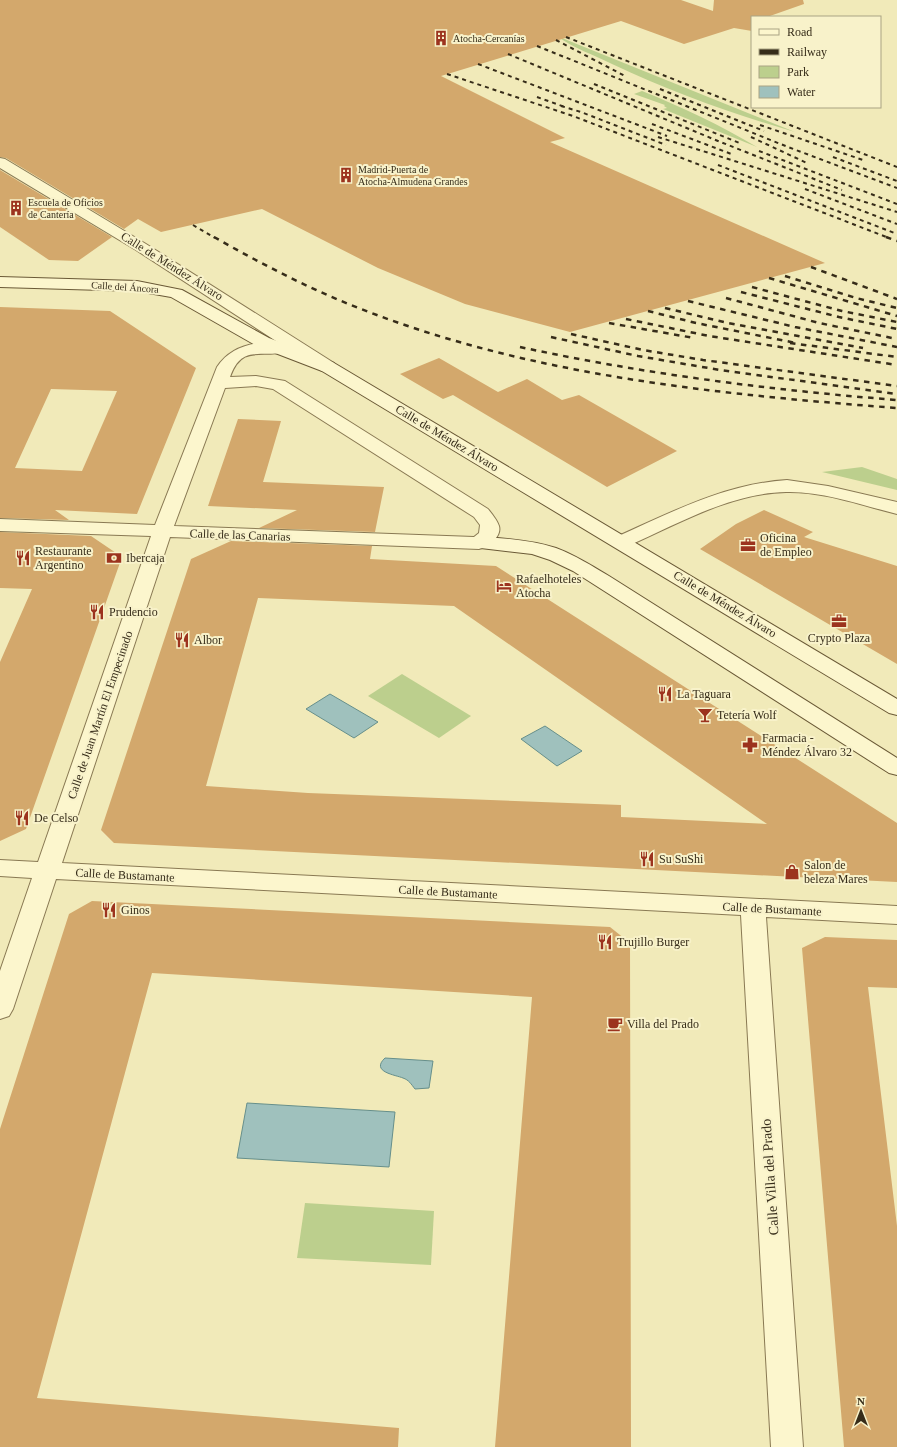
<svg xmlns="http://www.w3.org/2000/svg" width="897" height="1447" viewBox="0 0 897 1447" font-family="'Times New Roman',serif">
	<rect width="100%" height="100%" fill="#f1eab9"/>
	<g fill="#bccf8d">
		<path d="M 557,36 L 795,132 C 733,114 671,92 612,64 C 594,55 573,48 557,36 Z"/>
		<path d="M 642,91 C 682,107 720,125 757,147 L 663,109 L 667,108 L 664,106 L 665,105 L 634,94 Z"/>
		<polygon points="862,467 897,479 897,490 822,472"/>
		<polygon points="402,674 471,716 439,738 368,696"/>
		<polygon points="305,1203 434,1211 431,1265 297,1258"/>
	</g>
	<g fill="#9fc1bd" stroke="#668f8b">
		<polygon points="330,694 378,722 354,738 306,709"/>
		<polygon points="545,726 582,751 557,766 521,739"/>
		<path d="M 385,1058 L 433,1061 L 429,1088 L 415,1089 C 411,1084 409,1080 403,1078 C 396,1075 370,1072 385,1058 Z"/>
		<polygon points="247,1103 395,1112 389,1167 237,1158"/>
	</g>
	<g fill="#d3a86c" fill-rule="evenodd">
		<polygon points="0,0 681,0 713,11 714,0 803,0 804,4 767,17 752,17 752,31 734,28 684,44 621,21 441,76 565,138 550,142 825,263 570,332 465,304 378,268 262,209 161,232 138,219 124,229 6,158 0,157"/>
		<polygon points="0,170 112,237 78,261 49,260 0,227"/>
		<path d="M 0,307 L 110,311 L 196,368 L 137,514 L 55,510 L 69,520 L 0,518 ZM 51,389 L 117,391 L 82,471 L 15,468 Z"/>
		<polygon points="439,358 498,392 527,379 562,400 579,395 677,451 607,487 453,395 443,399 400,374"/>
		<polygon points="238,419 281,421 263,482 384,487 375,532 259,528 297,510 208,506"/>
		<polygon points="764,510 813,532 804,537 897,566 897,664 700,549 736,524"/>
		<polygon points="0,532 91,536 122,557 26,829 0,841 0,662 32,589 0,588"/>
		<path d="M 231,541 L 372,546 L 370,559 L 496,566 L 897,823 L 897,882 L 114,843 L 101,830 L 191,559 ZM 258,598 L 454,606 L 767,824 L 621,817 L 621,805 L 308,793 L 206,786 Z"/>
		<polygon points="92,901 610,927 630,943 631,1447 495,1447 532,997 152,973 37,1398 399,1428 398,1447 0,1447 0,1129 69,914"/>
		<polygon points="825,937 897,940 897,988 868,987 897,1226 897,1447 844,1447 802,948"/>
	</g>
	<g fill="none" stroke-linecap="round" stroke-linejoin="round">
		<g stroke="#897953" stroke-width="2">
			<g id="street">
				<path d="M 0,158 L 5,159 L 146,244 L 334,363 L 336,367 L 334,371 L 328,372 L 322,371 L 287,348 L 285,352 C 260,358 242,344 230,377 L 256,376 L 285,381 L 488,509 C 492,514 497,520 499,526 C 502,537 488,547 479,549 L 170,537 L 62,863 L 897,906 L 897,924 L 766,917 L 803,1447 L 771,1447 L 741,915 L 56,879 L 13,1009 L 9,1016 L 0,1019 L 0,971 L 32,878 L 0,876 L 0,860 L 38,862 L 151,536 L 0,531 L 0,519 L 155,525 L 217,367 C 231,346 255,341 279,343 L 136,250 L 0,168 ZM 256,386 L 273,389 L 474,517 L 480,525 L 479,533 L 474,537 L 174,526 L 225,388 Z"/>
				<path d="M 787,480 L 828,486 L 897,502 L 897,514 C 861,505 823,491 786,492 C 730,493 678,524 628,546 L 621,548 L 614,546 L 611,542 L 614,538 C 670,513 724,484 787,480 Z"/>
			</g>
		</g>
		<g stroke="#6a5936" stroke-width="2">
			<g id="secondary">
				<polygon points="0,277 137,281 182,290 269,338 334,363 897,699 897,715 889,713 322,371 257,346 171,297 137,291 0,287"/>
				<path d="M 479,537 C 505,538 531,540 556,548 C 575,555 592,566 609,576 L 897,758 L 897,775 L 889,773 L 573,571 L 550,560 L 532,554 L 472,547 L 469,543 L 472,539 Z"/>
			</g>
		</g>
		<use href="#street" fill="#fcf6cd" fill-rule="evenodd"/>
		<use href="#secondary" fill="#fcf6cd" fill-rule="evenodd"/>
		<g stroke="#362c19" stroke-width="2" stroke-dasharray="4 4" stroke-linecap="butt">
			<polyline points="566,37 897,167"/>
			<polyline points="556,40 625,76"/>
			<polyline points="537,46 788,147 897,188"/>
			<polyline points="508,54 718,141 842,190"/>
			<polyline points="478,64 667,136"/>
			<polyline points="447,74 573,116 889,238"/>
			<polyline points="594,84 742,144"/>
			<polyline points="660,89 764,131"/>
			<polyline points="537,97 565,107"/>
			<polyline points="561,106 581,112 666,145"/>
			<polyline points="652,124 734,155"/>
			<polyline points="760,125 866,161"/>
			<polyline points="658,137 897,212"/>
			<polyline points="751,137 809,164"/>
			<polyline points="759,151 897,204"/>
			<polyline points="833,157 897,181"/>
			<polyline points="718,165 897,234"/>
			<polyline points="805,189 897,224"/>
			<polyline points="193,225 215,238"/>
		</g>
		<g stroke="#362c19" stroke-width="2.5" stroke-dasharray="5.5 5.5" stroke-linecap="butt">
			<path d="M 214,237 C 258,262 304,286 351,305 C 524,375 713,394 897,408"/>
			<polyline points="886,237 897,241"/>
			<polyline points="811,267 897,299"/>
			<polyline points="785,276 856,298 897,308"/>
			<polyline points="769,278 897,316"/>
			<polyline points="752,287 842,311 897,322"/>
			<polyline points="741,292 839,317 897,329"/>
			<polyline points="726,298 819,323 897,339"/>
			<polyline points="688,301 795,327 897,347"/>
			<polyline points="665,308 728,323 863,348"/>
			<polyline points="648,311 696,323 796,343"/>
			<polyline points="626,319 709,336 897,365"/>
			<polyline points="609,323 694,338"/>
			<polyline points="571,334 643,350 703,360 897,386"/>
			<polyline points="551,337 638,356 720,370 897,394"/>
			<polyline points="790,343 897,357"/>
			<path d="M 520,347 C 645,374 770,390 897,400"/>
		</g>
	</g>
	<defs>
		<g id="building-bare" transform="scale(1.2)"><path d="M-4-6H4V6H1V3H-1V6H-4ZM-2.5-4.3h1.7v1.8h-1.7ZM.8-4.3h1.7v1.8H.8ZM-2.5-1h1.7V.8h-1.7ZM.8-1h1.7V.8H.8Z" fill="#9c331e" stroke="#f8f2ca" stroke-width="2.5" paint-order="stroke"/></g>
		<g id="office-bare" transform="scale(1.2)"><path d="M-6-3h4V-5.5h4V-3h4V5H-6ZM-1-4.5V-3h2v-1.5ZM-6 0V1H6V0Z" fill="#9c331e" stroke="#f8f2ca" stroke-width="2.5" paint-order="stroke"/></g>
		<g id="restaurant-bare" transform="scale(1.2)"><path d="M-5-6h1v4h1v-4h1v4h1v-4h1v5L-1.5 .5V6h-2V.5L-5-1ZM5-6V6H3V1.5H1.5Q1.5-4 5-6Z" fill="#9c331e" stroke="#f8f2ca" stroke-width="2.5" paint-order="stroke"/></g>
		<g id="bank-bare" transform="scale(1.2)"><path d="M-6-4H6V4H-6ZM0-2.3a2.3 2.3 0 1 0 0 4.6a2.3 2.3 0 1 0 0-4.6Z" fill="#9c331e" stroke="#f8f2ca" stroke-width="2.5" paint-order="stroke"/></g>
		<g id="hotel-bare" transform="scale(1.2)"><path d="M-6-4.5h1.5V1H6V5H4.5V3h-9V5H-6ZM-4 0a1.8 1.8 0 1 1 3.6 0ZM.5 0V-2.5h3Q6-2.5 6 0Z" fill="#9c331e" stroke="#f8f2ca" stroke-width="2.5" paint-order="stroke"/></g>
		<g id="bar-bare" transform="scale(1.2)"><path d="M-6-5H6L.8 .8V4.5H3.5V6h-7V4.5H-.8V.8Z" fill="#9c331e" stroke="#f8f2ca" stroke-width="2.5" paint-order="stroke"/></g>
		<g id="pharmacy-bare" transform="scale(1.2)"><path d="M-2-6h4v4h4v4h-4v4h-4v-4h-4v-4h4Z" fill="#9c331e" stroke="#f8f2ca" stroke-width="2.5" paint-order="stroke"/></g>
		<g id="shop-bare" transform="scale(1.2)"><path d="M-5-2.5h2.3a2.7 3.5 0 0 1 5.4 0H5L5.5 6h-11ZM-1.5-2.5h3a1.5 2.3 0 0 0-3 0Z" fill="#9c331e" stroke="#f8f2ca" stroke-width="2.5" paint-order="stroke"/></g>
		<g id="cafe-bare" transform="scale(1.2)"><path d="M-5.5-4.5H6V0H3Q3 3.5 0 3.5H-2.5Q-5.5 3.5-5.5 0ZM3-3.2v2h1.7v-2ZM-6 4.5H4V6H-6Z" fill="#9c331e" stroke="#f8f2ca" stroke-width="2.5" paint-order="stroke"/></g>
	</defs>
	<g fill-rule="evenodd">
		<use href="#building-bare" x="441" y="38"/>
		<use href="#building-bare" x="346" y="175"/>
		<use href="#building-bare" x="16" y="208"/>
		<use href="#office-bare" x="748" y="545"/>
		<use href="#restaurant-bare" x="23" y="558"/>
		<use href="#bank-bare" x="114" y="558"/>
		<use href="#hotel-bare" x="504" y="586"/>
		<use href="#restaurant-bare" x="97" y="612"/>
		<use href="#office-bare" x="839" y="621"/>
		<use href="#restaurant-bare" x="182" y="640"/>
		<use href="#restaurant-bare" x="665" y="694"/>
		<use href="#bar-bare" x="705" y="715"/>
		<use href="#pharmacy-bare" x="750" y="745"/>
		<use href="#restaurant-bare" x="22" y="818"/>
		<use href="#restaurant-bare" x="647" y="859"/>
		<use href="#shop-bare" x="792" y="872"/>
		<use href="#restaurant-bare" x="109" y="910"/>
		<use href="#restaurant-bare" x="605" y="942"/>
		<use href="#cafe-bare" x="615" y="1024"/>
	</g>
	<g text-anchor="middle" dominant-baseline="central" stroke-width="4" stroke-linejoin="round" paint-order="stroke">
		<g font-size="10" fill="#362c19" stroke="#f8f2ca" text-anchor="start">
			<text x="453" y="38">Atocha-Cercanías</text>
			<text x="358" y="169">Madrid-Puerta de<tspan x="358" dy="12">Atocha-Almudena Grandes</tspan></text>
			<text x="28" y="202">Escuela de Oficios<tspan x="28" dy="12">de Cantería</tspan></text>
		</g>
		<g font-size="10" fill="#362c19" stroke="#f8f2ca">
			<text transform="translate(125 287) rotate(4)">Calle del Áncora</text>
		</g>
		<g font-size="12" fill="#362c19" stroke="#f8f2ca">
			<text transform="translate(172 266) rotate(32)">Calle de Méndez Álvaro</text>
			<text transform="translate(447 438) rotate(31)">Calle de Méndez Álvaro</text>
			<text transform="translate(240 535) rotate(2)">Calle de las Canarias</text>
			<text transform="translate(725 604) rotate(31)">Calle de Méndez Álvaro</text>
			<text transform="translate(100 715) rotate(-71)">Calle de Juan Martín El Empecinado</text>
			<text transform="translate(125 875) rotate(3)">Calle de Bustamante</text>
			<text transform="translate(448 892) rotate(3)">Calle de Bustamante</text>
			<text transform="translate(772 909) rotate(3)">Calle de Bustamante</text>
		</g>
		<g font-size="12" fill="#362c19" stroke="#f8f2ca" text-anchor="start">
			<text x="760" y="538">Oficina<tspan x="760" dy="14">de Empleo</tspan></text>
			<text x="35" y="551">Restaurante<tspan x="35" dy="14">Argentino</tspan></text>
			<text x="126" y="558">Ibercaja</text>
			<text x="516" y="579">Rafaelhoteles<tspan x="516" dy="14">Atocha</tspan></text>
			<text x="109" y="612">Prudencio</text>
			<text x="839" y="638" text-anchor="middle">Crypto Plaza</text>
			<text x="194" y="640">Albor</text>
			<text x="677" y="694">La Taguara</text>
			<text x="717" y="715">Tetería Wolf</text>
			<text x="762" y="738">Farmacia -<tspan x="762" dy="14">Méndez Álvaro 32</tspan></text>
			<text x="34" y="818">De Celso</text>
			<text x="659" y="859">Su SuShi</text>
			<text x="804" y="865">Salon de<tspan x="804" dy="14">beleza Mares</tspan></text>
			<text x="121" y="910">Ginos</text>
			<text x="617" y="942">Trujillo Burger</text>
			<text x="627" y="1024">Villa del Prado</text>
		</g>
		<g font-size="14" fill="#362c19" stroke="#f8f2ca">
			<text transform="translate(770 1177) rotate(-94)">Calle Villa del Prado</text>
		</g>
	</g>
	<rect x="751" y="16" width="130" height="92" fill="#f8f2ca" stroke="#aaa383"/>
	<rect x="759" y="29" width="20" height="6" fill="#fcf6cd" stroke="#aaa383"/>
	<text x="787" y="36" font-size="12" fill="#362c19">Road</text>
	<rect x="759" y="49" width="20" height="6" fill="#362c19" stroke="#aaa383"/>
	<text x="787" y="56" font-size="12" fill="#362c19">Railway</text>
	<rect x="759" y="66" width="20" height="12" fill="#bccf8d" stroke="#aaa383"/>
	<text x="787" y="76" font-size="12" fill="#362c19">Park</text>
	<rect x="759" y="86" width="20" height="12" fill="#9fc1bd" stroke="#aaa383"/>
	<text x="787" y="96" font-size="12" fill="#362c19">Water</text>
	<g transform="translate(861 1411)" stroke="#f8f2ca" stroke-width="3" paint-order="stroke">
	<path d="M0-3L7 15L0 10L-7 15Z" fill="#362c19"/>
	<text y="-6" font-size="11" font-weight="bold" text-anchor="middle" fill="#362c19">N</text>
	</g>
</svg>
